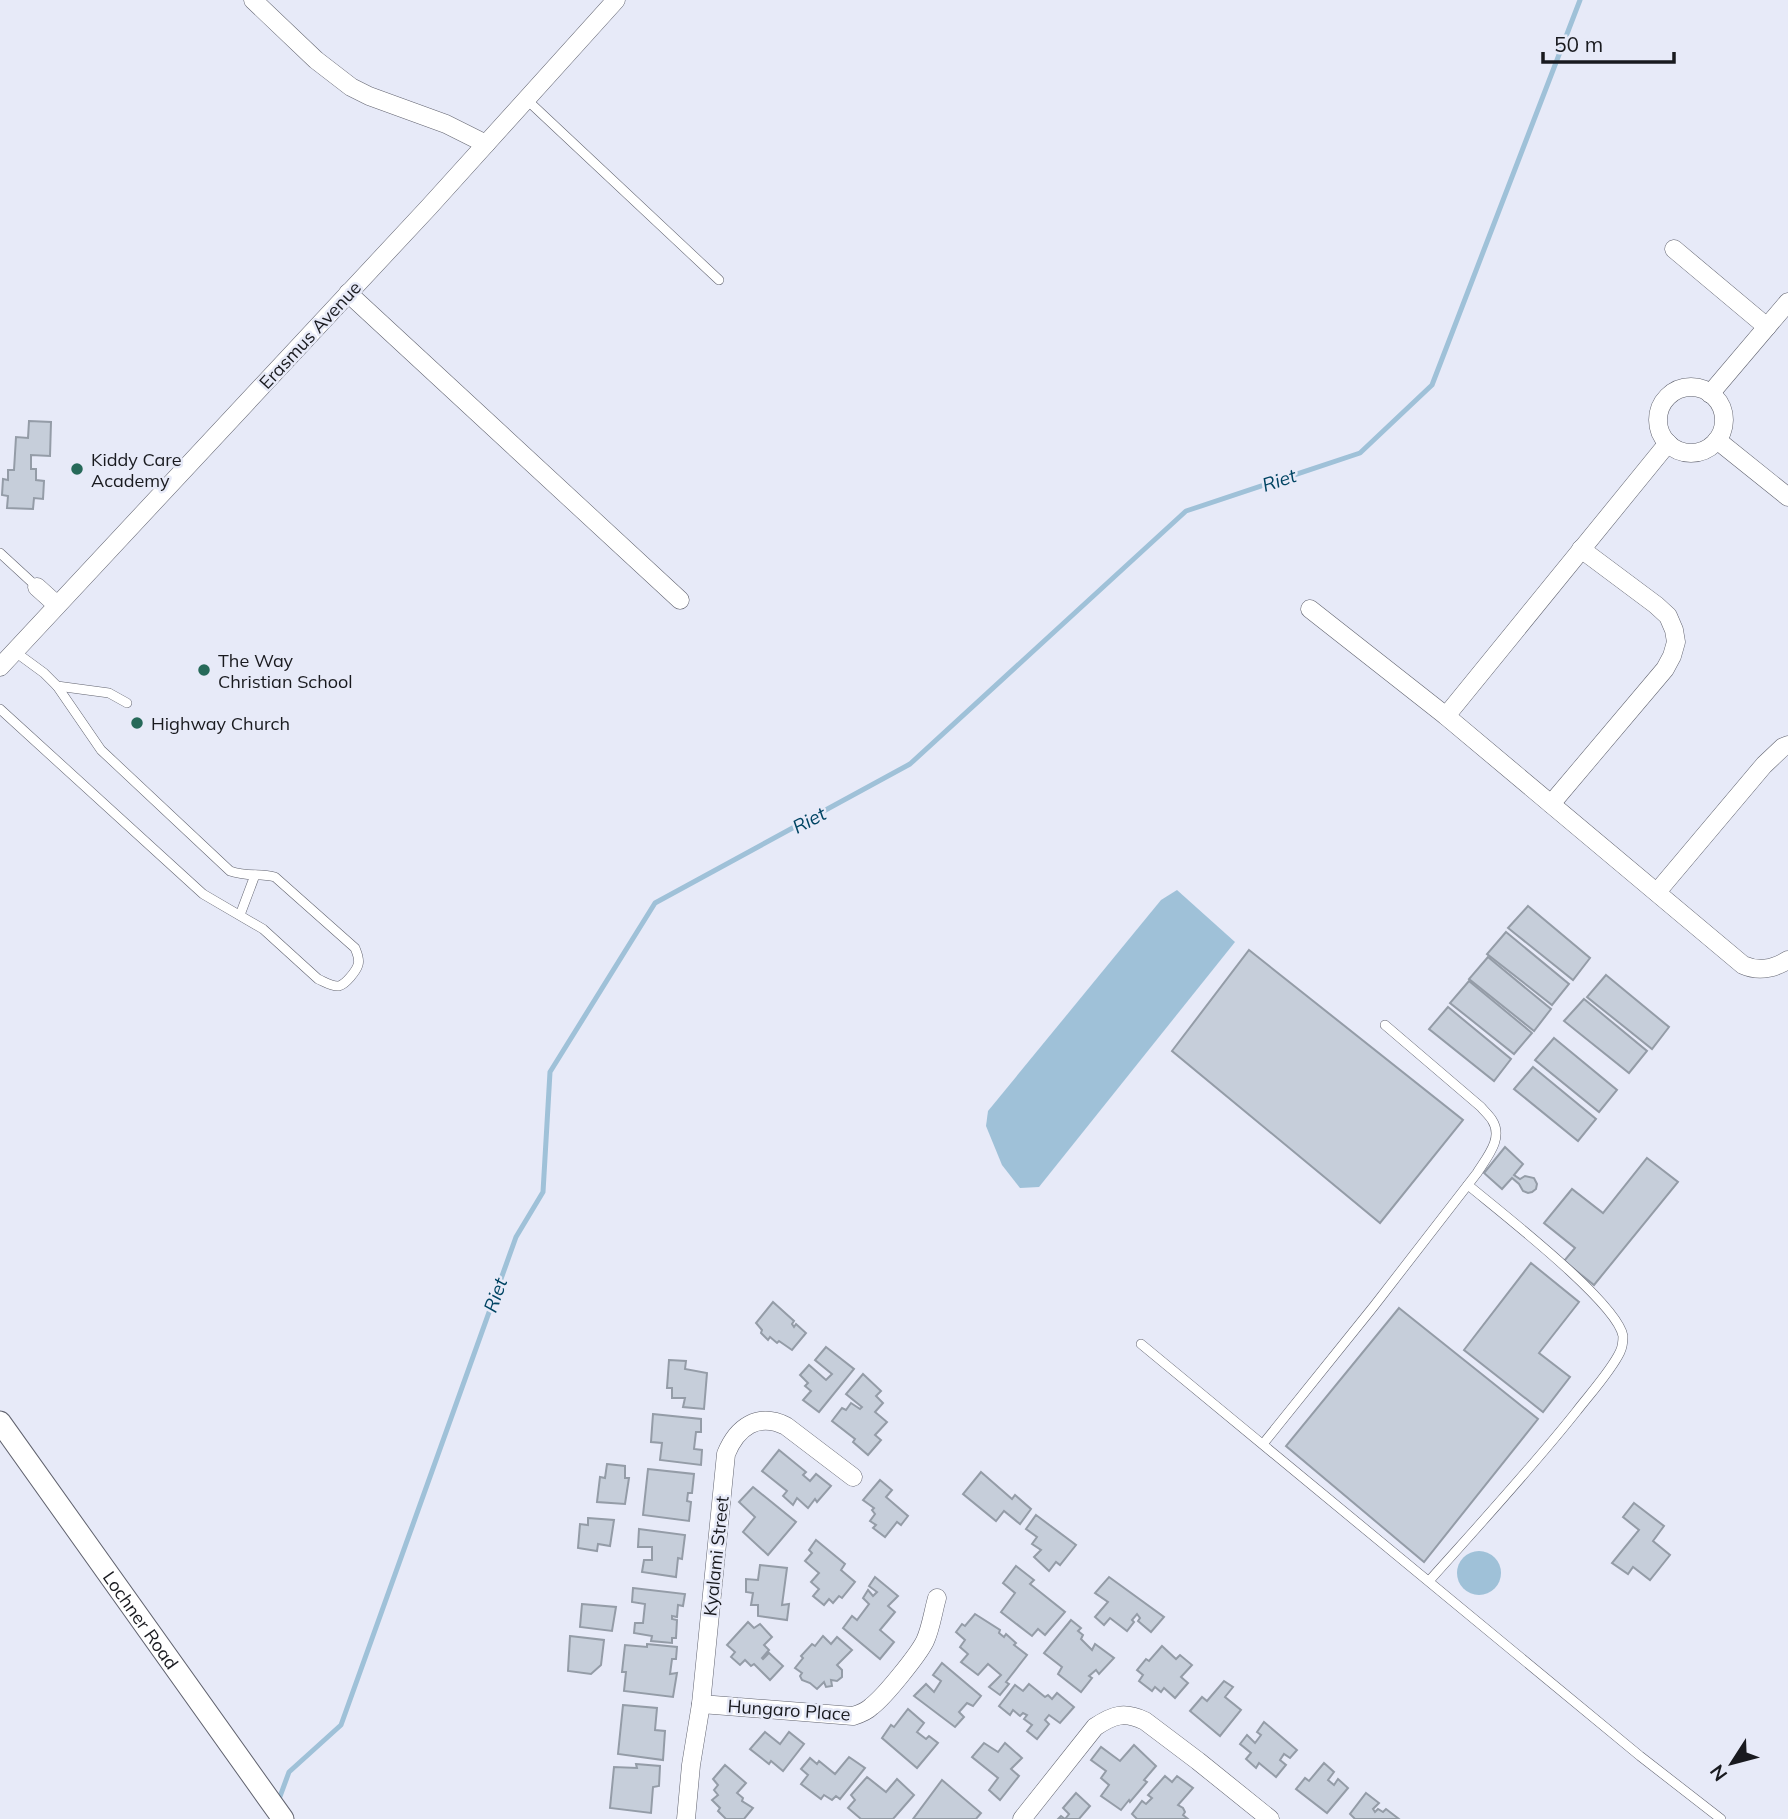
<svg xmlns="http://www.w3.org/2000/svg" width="1788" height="1819" viewBox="0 0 1788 1819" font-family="Mulish,sans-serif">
	<rect width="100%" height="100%" fill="#e7eaf8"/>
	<g fill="#9fc1d8">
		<polygon points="1177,890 1235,942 1039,1187 1020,1188 1002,1165 986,1126 988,1111 1161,900"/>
		<circle cx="1479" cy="1573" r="22"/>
	</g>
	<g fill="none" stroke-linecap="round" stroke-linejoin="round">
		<polyline stroke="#9fc1d8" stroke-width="5" points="278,1802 289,1772 341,1725 516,1237 543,1192 550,1072 655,903 910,764 1186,511 1360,453 1432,385 1580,0"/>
	</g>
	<g fill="#c6ceda" stroke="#949ca7" stroke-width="2">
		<polygon points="29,421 51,422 50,456 31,455 31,469 36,469 36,480 44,481 43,499 34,498 33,509 7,508 8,496 2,495 3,479 8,480 8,470 14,470 16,437 28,438"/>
		<polygon points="1528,906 1590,958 1573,980 1508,928"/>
		<polygon points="1506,932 1569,984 1552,1005 1487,954"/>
		<polygon points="1249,950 1463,1120 1380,1223 1172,1051"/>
		<polygon points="1488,957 1551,1009 1534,1031 1469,979"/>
		<polygon points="1606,975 1669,1027 1652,1049 1587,997"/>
		<polygon points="1469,981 1532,1033 1514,1054 1450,1003"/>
		<polygon points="1584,999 1647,1051 1629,1073 1564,1021"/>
		<polygon points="1448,1007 1511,1059 1494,1081 1429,1029"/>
		<polygon points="1554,1038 1617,1090 1599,1112 1535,1060"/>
		<polygon points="1533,1067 1596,1119 1578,1141 1514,1089"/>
		<polygon points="1505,1147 1523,1164 1514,1175 1520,1179 1525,1176 1534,1178 1537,1184 1536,1189 1532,1192 1528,1193 1523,1191 1519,1184 1512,1178 1502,1189 1484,1173"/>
		<polygon points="1647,1158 1678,1182 1594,1285 1564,1261 1575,1248 1544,1223 1572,1189 1603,1213"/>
		<polygon points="1531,1263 1579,1302 1539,1353 1570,1377 1543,1412 1464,1350"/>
		<polygon points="773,1302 794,1321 792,1324 794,1327 796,1324 806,1333 792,1350 779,1341 777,1343 770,1337 768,1340 761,1333 762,1330 756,1323"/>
		<polygon points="1399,1308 1538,1419 1424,1562 1286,1446"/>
		<polygon points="826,1347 854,1369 819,1412 803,1400 811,1391 805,1386 808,1383 800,1375 809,1365 826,1380 832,1374 815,1360"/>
		<polygon points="669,1360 686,1361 685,1369 707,1373 704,1409 683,1407 685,1398 672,1398 672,1388 667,1388"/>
		<polygon points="863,1374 881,1391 876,1396 883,1403 875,1412 887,1422 875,1435 881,1440 868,1455 853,1442 855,1439 832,1421 842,1408 846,1410 851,1403 860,1409 862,1407 846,1394"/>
		<polygon points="653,1414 701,1419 701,1432 696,1432 694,1449 702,1450 701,1465 660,1460 662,1443 651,1442"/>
		<polygon points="779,1450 806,1472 803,1475 810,1481 816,1474 831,1486 817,1502 815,1499 808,1508 797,1498 793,1505 783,1496 787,1491 762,1471"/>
		<polygon points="607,1464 625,1466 625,1478 629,1478 625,1504 597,1502 600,1477 605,1478"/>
		<polygon points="648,1469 694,1474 692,1493 688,1493 687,1501 691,1502 689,1521 643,1515"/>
		<polygon points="981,1472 1012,1499 1015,1495 1031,1509 1020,1524 1004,1511 996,1521 963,1494"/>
		<polygon points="880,1480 892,1490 886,1497 908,1516 901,1525 897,1522 885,1537 873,1528 876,1525 870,1521 875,1514 872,1510 874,1508 863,1500"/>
		<polygon points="753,1487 796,1522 768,1555 743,1532 755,1517 739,1502"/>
		<polygon points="1634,1503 1664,1526 1653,1541 1670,1555 1650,1580 1633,1567 1628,1574 1612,1563 1639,1530 1623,1517"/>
		<polygon points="1036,1515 1076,1545 1060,1565 1056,1562 1049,1571 1034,1557 1041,1550 1032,1544 1037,1537 1026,1529"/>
		<polygon points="588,1518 614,1520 610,1546 598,1544 597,1551 578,1548 580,1524 588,1525"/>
		<polygon points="639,1529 685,1535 682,1559 678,1558 676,1577 642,1572 644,1560 652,1560 652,1547 638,1547"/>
		<polygon points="816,1540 845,1564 841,1570 855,1582 842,1598 839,1596 833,1603 829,1599 824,1605 813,1596 819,1589 811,1582 819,1573 805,1561 812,1553 809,1550"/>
		<polygon points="760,1565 787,1568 782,1605 789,1604 787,1620 758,1616 758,1605 751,1605 753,1593 746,1592 746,1579 758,1580"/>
		<polygon points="1016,1566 1034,1580 1030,1584 1065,1612 1045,1635 1038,1629 1032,1636 1001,1612 1015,1593 1003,1583"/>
		<polygon points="875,1577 898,1596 888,1606 895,1612 880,1630 894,1642 880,1659 843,1628 852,1616 857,1620 869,1604 863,1598 868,1590 873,1596 877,1592 869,1586"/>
		<polygon points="1109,1577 1164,1617 1151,1632 1138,1621 1140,1618 1137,1614 1132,1620 1134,1622 1127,1631 1110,1618 1104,1625 1095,1617 1108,1602 1095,1593"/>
		<polygon points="633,1588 685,1594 683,1606 678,1605 677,1617 672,1616 672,1619 677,1620 676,1638 672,1638 672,1643 651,1641 652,1636 634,1633 635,1623 643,1623 645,1604 632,1602"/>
		<polygon points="582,1604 616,1607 612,1631 580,1627"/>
		<polygon points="975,1614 1000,1630 999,1633 1004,1637 1006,1634 1016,1643 1014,1645 1027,1655 1006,1682 1009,1684 1000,1695 989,1687 1001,1675 988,1664 978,1675 961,1662 968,1654 960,1647 965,1640 956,1632 962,1624 965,1626"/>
		<polygon points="1071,1620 1081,1628 1078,1631 1083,1635 1081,1639 1092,1650 1095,1644 1114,1658 1099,1674 1096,1670 1089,1676 1092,1678 1081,1692 1058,1674 1062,1667 1044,1653"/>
		<polygon points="748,1622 754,1628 760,1624 772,1637 764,1645 769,1650 762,1658 763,1659 769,1653 783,1666 770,1680 754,1664 751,1666 745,1660 740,1665 731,1657 735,1652 727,1645"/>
		<polygon points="570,1636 604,1640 601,1665 591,1674 568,1671"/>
		<polygon points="823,1636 831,1644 837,1637 852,1650 837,1665 842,1670 842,1677 837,1681 831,1680 832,1686 826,1687 824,1682 817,1689 810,1683 802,1680 800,1676 802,1673 795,1668 803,1658 801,1656 812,1644 815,1646"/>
		<polygon points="647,1644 677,1647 676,1659 672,1659 670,1674 677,1673 673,1697 624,1691 626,1672 622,1672 625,1645 647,1647"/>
		<polygon points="1162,1646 1176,1659 1180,1655 1192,1665 1181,1677 1188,1683 1175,1698 1164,1688 1161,1692 1155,1687 1152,1691 1139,1681 1143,1675 1137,1670 1146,1659 1149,1661"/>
		<polygon points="942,1663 981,1696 973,1706 967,1703 959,1712 964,1717 955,1727 914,1696 926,1684 934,1692 941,1681 933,1675"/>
		<polygon points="1224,1681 1233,1687 1225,1697 1241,1710 1220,1736 1190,1711 1202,1697 1207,1701"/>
		<polygon points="1029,1684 1045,1697 1048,1695 1052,1699 1057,1693 1074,1707 1060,1723 1049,1715 1045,1720 1049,1724 1037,1739 1027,1731 1032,1725 1024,1719 1027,1715 1023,1713 1020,1716 1013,1710 1010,1715 999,1706 1015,1685 1023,1691"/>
		<polygon points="623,1705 657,1708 655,1730 665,1731 663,1760 618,1754"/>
		<polygon points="908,1709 924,1723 917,1732 926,1739 929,1736 938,1743 917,1768 882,1738 891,1725 894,1727"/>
		<polygon points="1264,1722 1297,1750 1290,1758 1284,1754 1280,1760 1286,1765 1276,1777 1259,1763 1256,1768 1246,1759 1251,1753 1240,1744 1247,1735 1255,1743 1261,1735 1257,1732"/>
		<polygon points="765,1732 780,1744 789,1732 804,1744 783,1771 771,1761 769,1764 750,1749"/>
		<polygon points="984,1743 998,1752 1005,1743 1022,1758 1011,1769 1019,1776 1000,1800 989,1790 998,1778 972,1757"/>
		<polygon points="1134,1745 1156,1766 1144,1780 1147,1782 1130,1802 1129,1800 1121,1810 1101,1796 1109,1785 1101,1778 1106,1771 1091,1760 1101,1747 1120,1761"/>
		<polygon points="849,1757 865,1768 840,1799 836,1796 832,1800 824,1795 821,1799 801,1784 808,1775 801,1769 810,1758 817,1764 819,1761 835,1774"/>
		<polygon points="1324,1763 1334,1772 1328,1780 1334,1785 1338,1779 1348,1788 1327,1813 1296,1789 1305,1778 1309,1781"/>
		<polygon points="636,1764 660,1766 659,1786 653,1787 651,1813 610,1808 614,1767 637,1768"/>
		<polygon points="725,1765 746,1783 737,1793 743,1798 742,1801 753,1808 744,1819 726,1819 718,1811 720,1808 712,1800 718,1795 714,1790 718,1785 713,1779"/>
		<polygon points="1165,1776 1172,1782 1177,1776 1193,1788 1178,1805 1183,1808 1185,1812 1183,1815 1188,1819 1137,1819 1132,1814 1142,1801 1146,1804 1152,1798 1148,1795"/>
		<polygon points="867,1777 886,1792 897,1779 914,1795 893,1819 861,1819 848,1808 855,1800 851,1795"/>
		<polygon points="942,1780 981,1813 976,1819 913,1819"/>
		<polygon points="1076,1793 1090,1806 1079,1819 1058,1819 1061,1816 1065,1819 1069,1814 1063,1808"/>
		<polygon points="1366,1793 1379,1803 1373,1809 1375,1812 1378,1809 1383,1812 1386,1809 1399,1819 1355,1819 1350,1814"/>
	</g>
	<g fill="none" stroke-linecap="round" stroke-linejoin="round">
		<g stroke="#61636f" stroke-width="10">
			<g id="service">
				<polyline points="526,99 719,280"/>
				<polyline points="0,553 37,587"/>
				<polyline points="57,686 109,693 127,703"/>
				<path d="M 0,709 L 203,894 L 263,929 L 318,979 C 325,982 332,987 339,986 C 346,984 356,971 358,965 C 360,959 357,953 355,948 L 275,877 C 259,873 247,877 230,871 L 101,750 L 57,686 L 44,673 L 14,651"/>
				<polyline points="240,915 255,875"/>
				<polyline points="1141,1344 1640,1756 1721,1819"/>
				<path d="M 1263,1444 L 1374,1306 L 1477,1173 C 1487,1157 1504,1138 1492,1120 C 1489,1115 1484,1111 1481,1107 L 1385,1025"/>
				<path d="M 1429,1581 C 1479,1525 1529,1471 1576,1412 C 1589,1395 1611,1371 1620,1352 C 1622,1348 1623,1341 1623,1336 C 1617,1302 1499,1211 1468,1185"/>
			</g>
		</g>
		<g stroke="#61636f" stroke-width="19">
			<g id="minor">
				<polyline points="253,0 316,60 351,87 369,96 446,124 486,144"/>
				<polyline points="1674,249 1767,327"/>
				<polyline points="348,293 680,600"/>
				<circle cx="1691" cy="420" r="33"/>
				<polyline points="1710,394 1788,302"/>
				<polyline points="1717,440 1788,497"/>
				<polyline points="37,587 57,605"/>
				<path d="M 1310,609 L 1446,716 L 1743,965 C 1759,972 1773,969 1788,960"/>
				<polyline points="0,667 429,207 616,0"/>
				<polyline points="1446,716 1668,443"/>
				<polyline points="1551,804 1665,669 1672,656 1676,642 1674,630 1668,616 1656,605 1581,549"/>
				<polyline points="1657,892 1764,765 1783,747 1788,745"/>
				<path d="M 701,1704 L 853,1716 C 860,1714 867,1711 872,1706 C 885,1696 918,1655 925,1641 C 931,1628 933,1612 937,1598"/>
				<path d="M 686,1819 L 691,1765 L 701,1704 L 726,1454 C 737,1427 758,1412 786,1426 L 853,1477"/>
				<path d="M 1022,1819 L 1095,1727 C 1113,1715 1124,1711 1145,1721 L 1198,1761 L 1270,1819"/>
			</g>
		</g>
		<g stroke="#61636f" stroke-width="23">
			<g id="tertiary">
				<path id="s1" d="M 0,1422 L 283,1819"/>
			</g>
		</g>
		<use href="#service" stroke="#fff" stroke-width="9"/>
		<use href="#minor" stroke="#fff" stroke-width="18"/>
		<use href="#tertiary" stroke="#fff" stroke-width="21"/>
	</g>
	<g fill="#266959" stroke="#e7eaf8" stroke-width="2.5">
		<circle cx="77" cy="469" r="7"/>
		<circle cx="204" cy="670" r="7"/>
		<circle cx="137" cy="723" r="7"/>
	</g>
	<g text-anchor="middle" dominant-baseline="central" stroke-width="5" stroke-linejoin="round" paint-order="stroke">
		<g font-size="18" fill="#191a1f" stroke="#e7eaf8">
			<text transform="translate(310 335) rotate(-47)">Erasmus Avenue</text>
			<text transform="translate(716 1556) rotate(-84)">Kyalami Street</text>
			<text stroke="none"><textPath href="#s1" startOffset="243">Lochner Road</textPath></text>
			<text transform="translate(789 1710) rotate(4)">Hungaro Place</text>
		</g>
		<g font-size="18" fill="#191a1f" stroke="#e7eaf8" text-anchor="start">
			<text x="91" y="459">Kiddy Care<tspan x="91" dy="21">Academy</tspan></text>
			<text x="218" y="660">The Way<tspan x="218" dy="21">Christian School</tspan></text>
			<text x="151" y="723">Highway Church</text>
		</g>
		<g font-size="19" font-style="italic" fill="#004463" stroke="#e7eaf8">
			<text transform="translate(1279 480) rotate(-18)">Riet</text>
			<text transform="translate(809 820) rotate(-28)">Riet</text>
			<text transform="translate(495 1295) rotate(-70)">Riet</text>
		</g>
	</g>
	<g transform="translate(1732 1763) rotate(234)" stroke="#e7eaf8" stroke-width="5" paint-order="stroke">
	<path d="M0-5L12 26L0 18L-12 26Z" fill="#191a1f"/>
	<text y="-10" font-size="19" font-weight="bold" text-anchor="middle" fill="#191a1f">N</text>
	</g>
	<path d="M1543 52v10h131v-10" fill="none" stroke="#191a1f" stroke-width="3.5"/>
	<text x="1554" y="52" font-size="21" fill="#191a1f" stroke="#e7eaf8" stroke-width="5" paint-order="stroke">50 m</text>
</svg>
